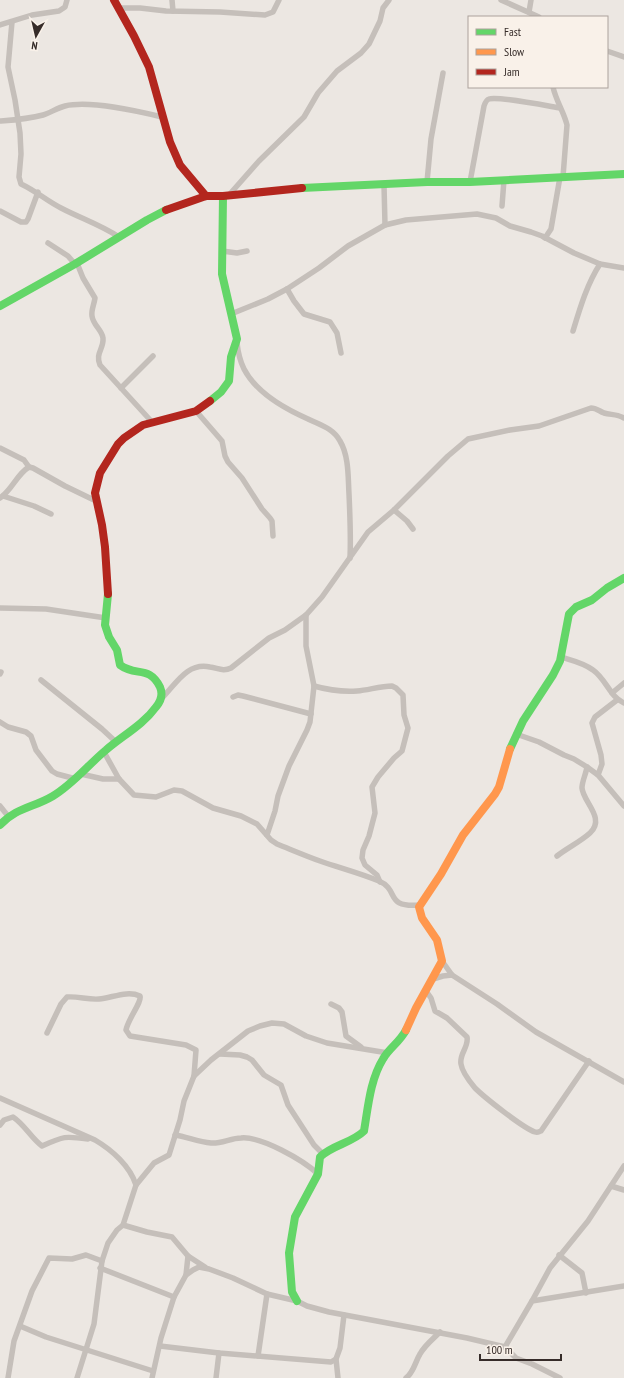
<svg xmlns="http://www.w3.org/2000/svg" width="624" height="1378" viewBox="0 0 624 1378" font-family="'PT Sans Narrow',sans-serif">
	<rect width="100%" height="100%" fill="#ece7e2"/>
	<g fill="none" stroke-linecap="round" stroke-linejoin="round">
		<g stroke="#c5bfba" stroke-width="5.5">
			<polyline points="172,0 173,11"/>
			<polyline points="501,0 539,17"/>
			<polyline points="118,8 140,8 166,11 220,12 265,15 273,12 279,0"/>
			<polyline points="529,12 531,0"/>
			<path d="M 12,22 L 8,67 L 15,100 L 20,133 L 21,154 L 19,177 L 21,184 C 36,191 47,201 61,208 C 80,218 101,225 119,237"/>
			<polyline points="0,25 32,15 59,11 65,7 67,0"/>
			<polyline points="607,51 624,57"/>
			<path d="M 553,87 C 556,101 564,112 567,125 L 563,177"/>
			<path d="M 0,121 C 14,120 29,119 43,115 C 50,113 57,108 65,106 C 90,100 137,111 162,117"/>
			<polyline points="427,182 431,139 443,73"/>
			<path d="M 470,182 L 484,106 C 485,103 486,100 489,99 C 498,96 548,106 560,108"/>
			<polyline points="384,185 385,225"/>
			<polyline points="229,195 259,161 304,117 318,93 337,71 361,53 369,44 380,21 383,8 389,0"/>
			<polyline points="502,206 504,180"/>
			<polyline points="0,211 21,222 26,222 28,219 38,192"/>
			<polyline points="545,238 551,229 560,177"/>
			<polyline points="48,243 68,256 75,264"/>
			<polyline points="222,251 237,253 247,251"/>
			<path d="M 77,263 L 83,278 L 95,298 C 94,305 91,310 92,316 C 93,325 102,330 103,338 C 104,349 95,353 100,365 L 152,422"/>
			<polyline points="287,289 294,301 304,314 330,322 337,333 341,353"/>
			<polyline points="231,314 268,299 287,289 319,268 348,246 385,225 406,220 477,214 496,218 510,226 531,232 542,236 574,253 600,264 624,268"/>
			<path d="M 573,331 C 580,308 587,284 600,264"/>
			<path d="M 237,343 C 238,352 240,361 244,369 C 256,392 285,409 308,419 C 320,425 333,428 340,441 C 349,456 348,477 349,494 C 350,516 351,537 350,558"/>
			<polyline points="121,388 153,356"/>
			<polyline points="196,411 222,441 225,456 228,462 242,478 262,509 270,518 272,521 273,536"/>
			<polyline points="0,448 24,460 29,467"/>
			<polyline points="3,496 34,506 51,514"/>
			<path d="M 0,498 C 12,490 17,474 29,467 L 33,468 L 65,486 L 96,501"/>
			<polyline points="394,510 407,521 413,529"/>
			<polyline points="0,608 46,609 106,618"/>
			<path d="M 561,657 C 571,660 584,663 593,670 C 606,679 610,697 624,703"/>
			<polyline points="0,674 1,672"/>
			<polyline points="41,680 102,729 116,742"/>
			<path d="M 314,686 C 328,690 342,692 357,691 C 369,690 380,686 392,686 L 396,688 L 403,695 L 404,715 L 408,728 L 402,751 L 394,758 L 378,777 L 372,787 L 375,813 L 369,836 L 363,850 L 362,858 L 365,865 L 377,875 L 380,882"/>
			<polyline points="612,693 624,683"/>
			<polyline points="233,697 238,695 243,696 311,714"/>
			<path d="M 162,698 C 176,684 187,662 210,667 C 218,668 223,672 231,668 L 269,638 L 285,630 L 306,615 L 322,597 L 368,532 L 394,510 L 448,456 L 468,439 L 510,430 L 539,426 L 591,408 C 596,408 599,411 604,413 C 611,415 617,414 624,418"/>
			<polyline points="0,722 8,727 26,732 31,736 36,750 52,771 57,774 76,779"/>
			<polyline points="516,734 539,742 564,755 574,759 587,767 598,775 624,806"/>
			<path d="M 104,752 L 119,779 L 134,795 L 156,797 L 174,790 L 182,791 L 213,808 L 241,816 L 257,824 L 271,840 L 277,844 C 292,850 306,856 320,861 C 340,868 360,873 379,881 C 400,890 384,908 420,905"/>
			<polyline points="81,774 103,779 119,779"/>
			<polyline points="598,775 602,764 601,755 592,723 595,717 617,700"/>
			<polyline points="0,806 8,816"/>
			<polyline points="267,835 275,811 278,796 289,766 307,730 310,722 314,686 306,646 306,615"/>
			<path d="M 557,856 C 567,848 580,842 590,833 C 606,818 583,802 582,788 C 582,781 586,774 587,767"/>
			<polyline points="442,961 452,975 497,1004 536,1032 624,1082"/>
			<polyline points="433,979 443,976 452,975"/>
			<path d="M 426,991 L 431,998 L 435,1011 L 447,1018 L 467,1037 C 469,1047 459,1054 461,1064 C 462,1072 470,1082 475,1088 C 484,1097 523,1128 535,1132 C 538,1133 538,1132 541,1131 L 589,1061"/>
			<polyline points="331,1004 339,1008 342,1012 346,1036 361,1047"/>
			<path d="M 47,1033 L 61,1004 L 67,997 C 78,996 88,1000 99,999 C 112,998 127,990 140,996 C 142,1002 128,1019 126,1030 L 130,1036 L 186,1045 L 196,1050 L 194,1076 L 184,1101 L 180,1120 L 169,1155 L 154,1163 L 136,1185"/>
			<polyline points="220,1054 240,1055 247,1057 252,1060 264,1075 281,1085 288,1105 314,1145 323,1154"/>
			<polyline points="194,1076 211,1060 248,1031 260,1026 272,1023 284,1024 306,1036 327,1043 388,1053"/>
			<path d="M 0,1098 L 95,1140 C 112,1150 130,1166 136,1185 L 123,1225 L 117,1230 L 108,1243 L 102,1261 L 94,1324 L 77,1378"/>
			<path d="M 0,1125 L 4,1120 L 13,1117 C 25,1125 31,1138 42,1146 C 64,1136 65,1136 88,1139"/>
			<path d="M 175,1135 C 187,1137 199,1142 211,1143 C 221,1144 231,1138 241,1138 C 261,1136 303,1160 318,1174"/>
			<polyline points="611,1186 624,1190"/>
			<polyline points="123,1225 147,1232 172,1237 188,1256 205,1267"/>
			<polyline points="559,1255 582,1273 586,1293"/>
			<polyline points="100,1268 174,1297"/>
			<polyline points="186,1275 188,1256"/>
			<polyline points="532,1301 550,1268 588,1221 624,1166"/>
			<polyline points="20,1326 46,1337 153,1371"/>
			<polyline points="160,1346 219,1353 331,1362 336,1359 340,1348 344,1315"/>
			<polyline points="505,1347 532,1301 624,1286"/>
			<polyline points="258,1356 267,1294"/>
			<polyline points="336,1359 338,1378"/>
			<polyline points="8,1378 14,1341 32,1291 49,1258 72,1259 86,1255 102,1261"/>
			<polyline points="152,1378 161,1338 174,1297 186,1275 193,1270 199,1267 209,1269 233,1278 267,1294 297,1301 307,1306 329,1312 467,1338 505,1347 516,1358 532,1364 560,1378"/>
			<polyline points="216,1378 219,1353"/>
			<path d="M 406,1378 C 414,1372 415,1362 420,1354 C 425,1345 433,1339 440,1332"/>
		</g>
		<g stroke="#63d668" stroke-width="8">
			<polyline points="302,188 427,182 470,182 624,174"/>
			<polyline points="0,306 75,264 147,220 166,210"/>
			<polyline points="210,401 221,392 229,381 231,357 237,339 222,274 223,196"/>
			<polyline points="510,749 523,721 553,675 560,661 569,614 576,607 592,600 607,588 624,578"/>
			<path d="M 0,825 C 17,807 33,808 53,796 C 73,784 88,765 106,750 C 122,736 143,725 156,707 C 161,701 163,694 160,687 C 149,665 136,677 120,665 L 117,650 L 109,637 L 105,625 L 108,594"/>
			<path d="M 297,1301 L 292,1292 L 289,1253 L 295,1217 L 318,1174 L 320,1157 C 332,1145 352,1143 364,1131 C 368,1108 370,1080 383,1059 C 389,1048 400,1042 406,1030"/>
		</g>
		<polyline stroke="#ff974d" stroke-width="8" points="406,1030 416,1008 442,961 437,940 422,918 419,907 441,874 463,835 495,794 499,787 510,749"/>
		<g stroke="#b3261e" stroke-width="8">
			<polyline points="114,0 134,36 149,67 170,142 180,165 206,196"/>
			<polyline points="166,210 206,196 223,196 302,188"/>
			<polyline points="108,594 105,547 102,525 95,493 100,473 118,444 124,438 143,425 196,411 210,401"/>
		</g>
	</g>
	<rect x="468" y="16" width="140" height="72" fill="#f9f1e9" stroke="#aba29c"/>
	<rect x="476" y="29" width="20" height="6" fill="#63d668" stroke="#aba29c"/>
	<text x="504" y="36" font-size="12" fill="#362c29">Fast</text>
	<rect x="476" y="49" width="20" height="6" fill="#ff974d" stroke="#aba29c"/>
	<text x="504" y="56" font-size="12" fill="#362c29">Slow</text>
	<rect x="476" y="69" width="20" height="6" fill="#b3261e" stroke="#aba29c"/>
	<text x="504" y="76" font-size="12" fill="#362c29">Jam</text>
	<g transform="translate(36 36) rotate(188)" stroke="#f9f1e9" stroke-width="3" paint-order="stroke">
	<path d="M0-3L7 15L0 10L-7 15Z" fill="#362c29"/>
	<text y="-6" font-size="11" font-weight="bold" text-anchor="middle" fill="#362c29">N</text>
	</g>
	<path d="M480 1354v6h81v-6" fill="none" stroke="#362c29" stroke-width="2"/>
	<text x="486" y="1354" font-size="12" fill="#362c29" stroke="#f9f1e9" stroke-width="3" paint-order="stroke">100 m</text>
</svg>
